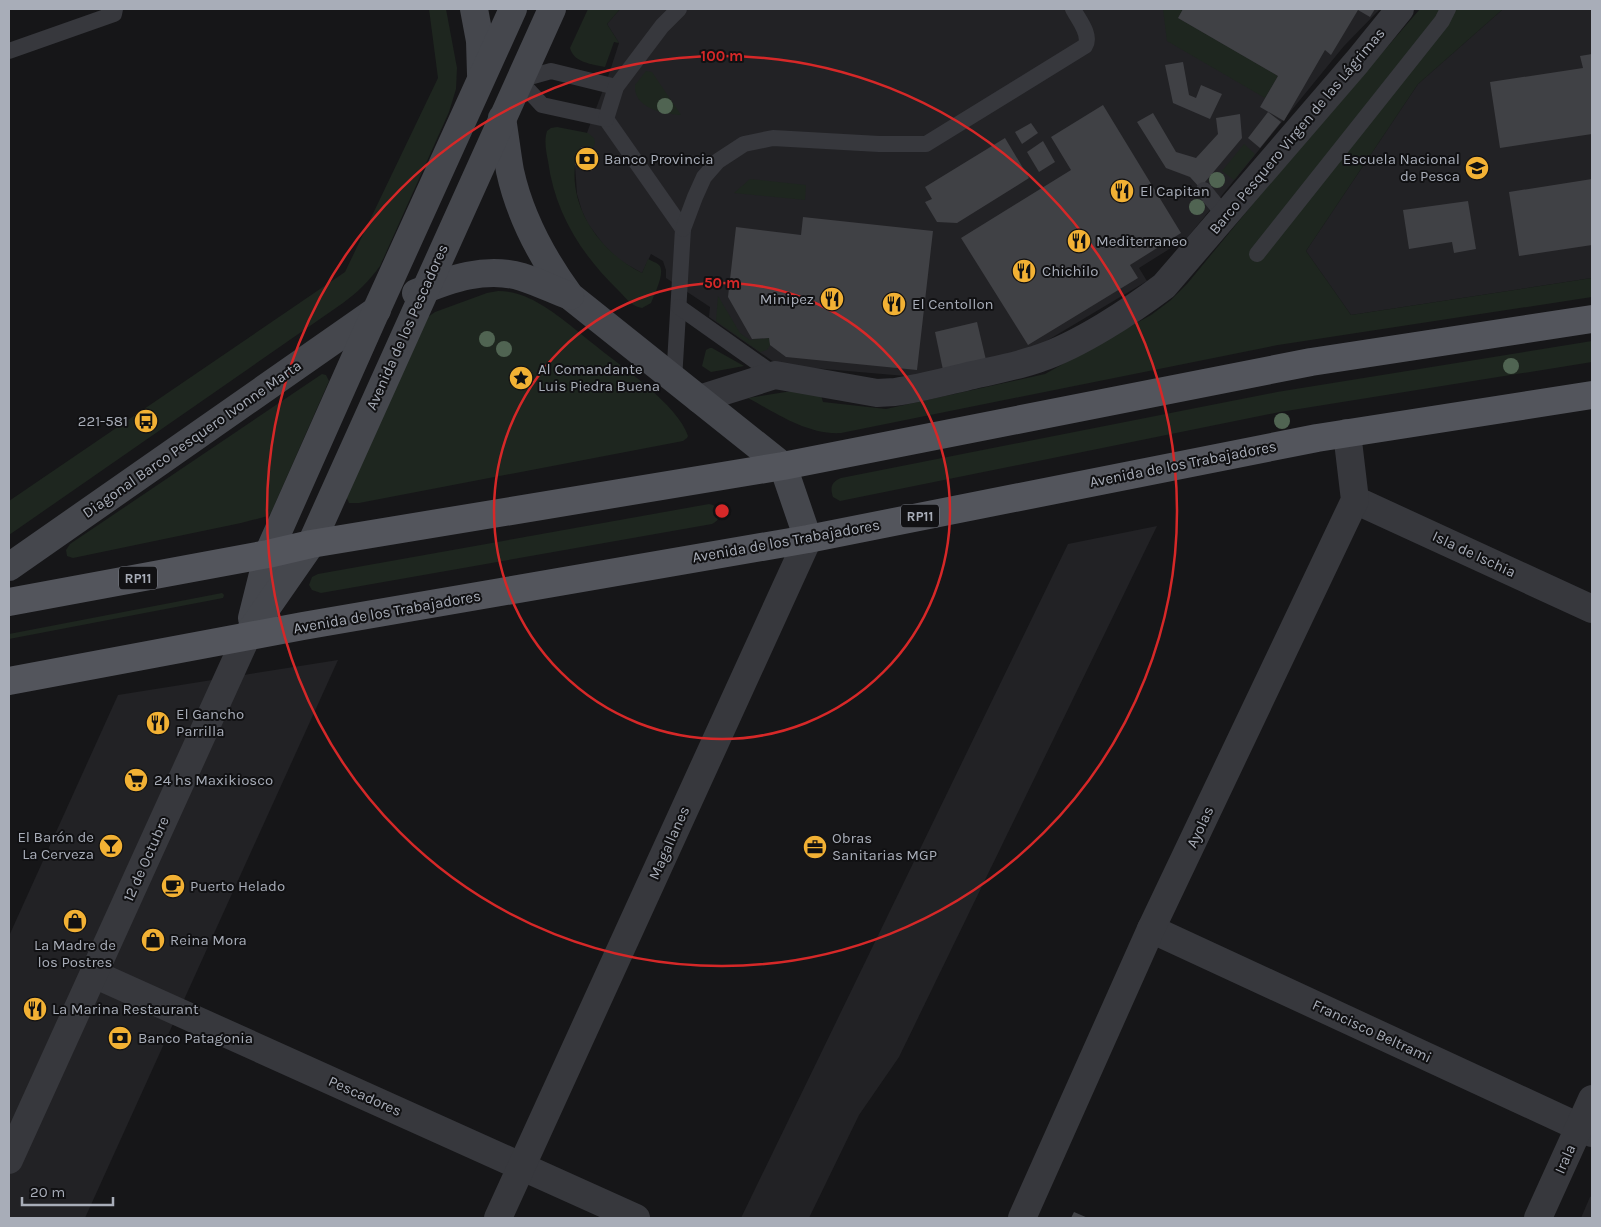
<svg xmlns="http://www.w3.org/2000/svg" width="1601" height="1227" viewBox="0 0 1601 1227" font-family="Karla,sans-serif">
	<rect width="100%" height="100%" fill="#161618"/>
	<g fill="#222225">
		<polygon points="620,9 1380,9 1344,46 1187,238 1139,268 1147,281 1033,349 917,377 778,365 709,317 710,307 666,278 666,270 663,261 651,254 642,273 619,260 603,244 588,224 582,211 577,194 575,165 610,71 619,43 607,24"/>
		<polygon points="1503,9 1592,9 1592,278 1351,315 1306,251 1418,84"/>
		<polygon points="1157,526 899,1057 859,1115 809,1218 741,1218 1068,544"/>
		<polygon points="338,660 85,1218 9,1218 9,936 118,695"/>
		<polygon points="1592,1196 1592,1218 1581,1218 1590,1197"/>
	</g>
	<g fill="#1e261f">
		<path d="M 429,9 L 446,9 L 457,68 L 456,89 L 449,112 L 380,266 C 369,281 358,292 343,303 L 9,535 L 9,501 L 345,272 L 438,78 Z"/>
		<path d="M 588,9 L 620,9 L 607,24 L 619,43 L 614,42 L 605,67 C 592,64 574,63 570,48 Z"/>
		<polygon points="1163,9 1183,9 1178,18 1278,76 1265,98 1167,41"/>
		<path d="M 1420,9 L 1503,9 L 1418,84 L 1306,251 L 1351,315 L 1592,278 L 1592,297 L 1278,345 L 841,433 C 807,435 776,413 748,398 L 798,390 L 820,392 L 823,402 L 886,409 L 1045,374 L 1151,315 L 1171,300 L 1187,284 L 1285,165 Z"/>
		<path d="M 646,71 L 652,72 L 681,115 C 663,114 633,108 635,85 Z"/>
		<path d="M 557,127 L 588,133 L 594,138 L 595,143 L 593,149 L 582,146 L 581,147 C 579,153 576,160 575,166 C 570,211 603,254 642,273 L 648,259 C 651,261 656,262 659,265 C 666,272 654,295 651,303 L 642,308 L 638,307 C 630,304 624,296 618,290 C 581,254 555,213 548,161 C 546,151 544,141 547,131 L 551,128 Z"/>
		<polygon points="1244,144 1255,154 1234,180 1222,171"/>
		<polygon points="750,179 806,185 805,200 734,193"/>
		<path d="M 498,291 C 507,291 516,293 524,296 C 551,307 573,328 596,346 C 622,367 678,405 688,436 L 687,438 L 683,441 L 359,503 L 349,503 L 346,496 L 428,317 L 435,312 L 487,293 Z"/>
		<polygon points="718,296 740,333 750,340 769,338 770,345 767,350 760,352 716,321"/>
		<path d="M 1592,341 L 1592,362 L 1280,412 L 840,501 L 833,497 C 830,488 831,482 841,478 L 1277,392 Z"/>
		<polygon points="710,348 712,348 744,366 711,372 702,366 706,350"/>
		<polygon points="322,374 326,375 329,381 271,513 268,516 241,523 73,558 67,556 66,550 70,544"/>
		<path d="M 709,504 C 721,506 724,518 712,524 L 321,593 L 312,590 L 309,585 L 312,577 L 318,574 Z"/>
		<polygon points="222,593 224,595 223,598 9,639 9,634"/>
	</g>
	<g fill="#404145">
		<polygon points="1183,9 1375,9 1370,17 1358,10 1331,55 1325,50 1284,121 1260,107 1278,76 1178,18"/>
		<polygon points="1592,54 1592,134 1500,148 1490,82 1583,68 1580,56"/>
		<polygon points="1183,62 1189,95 1196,98 1201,85 1222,94 1210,119 1173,103 1165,65"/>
		<polygon points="1103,105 1181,233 1130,265 1138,278 1028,345 961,238 1071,170 1051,137"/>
		<polygon points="1268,112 1281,122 1260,148 1248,138"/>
		<polygon points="1153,113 1176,152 1196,158 1218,134 1216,118 1240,114 1242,138 1200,188 1190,177 1166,168 1137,122"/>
		<polygon points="1031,123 1038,133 1022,144 1015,132"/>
		<polygon points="1005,138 1029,178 957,223 937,222 925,202 932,199 925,187"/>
		<polygon points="1043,141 1055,162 1039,172 1027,152"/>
		<polygon points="581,147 598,153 592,171 575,165"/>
		<polygon points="1592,179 1592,245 1519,256 1509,192"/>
		<polygon points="1468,201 1476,249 1454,253 1452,242 1409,249 1403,210"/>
		<polygon points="803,217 933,231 917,370 786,357 770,345 769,338 752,339 728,297 736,227 801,235"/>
		<polygon points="977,322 986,360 943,370 935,332"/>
		<polygon points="1074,1212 1088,1218 1071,1218"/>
	</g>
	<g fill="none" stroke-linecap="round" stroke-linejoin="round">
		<g stroke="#37383d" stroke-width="16">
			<polyline points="9,51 114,14 115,9"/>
			<polyline points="616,87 551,71 519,80 542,105 606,119 683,229 674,380"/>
			<polyline points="606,119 616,87 662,26 679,9"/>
			<polyline points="1204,190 1225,216"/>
			<path d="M 683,229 L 695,197 L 704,177 L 718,161 L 744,144 L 773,138 L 879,144 L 926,144 L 1085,46 C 1092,35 1078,19 1073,9"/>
			<polyline points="1257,254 1442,21 1448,9"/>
			<polyline points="679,307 775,375"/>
		</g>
		<g stroke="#37383d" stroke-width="28">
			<path d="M 699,399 L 775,375 L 877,393 L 895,392 C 921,388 947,381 973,375 C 995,370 1018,366 1040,358 C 1079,345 1131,311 1164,286 L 1357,62 L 1400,9"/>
			<polyline points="1355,500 1592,609"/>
			<polyline points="1151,929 1592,1133"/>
			<polyline points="94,974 636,1218"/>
			<polyline points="9,1160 247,636"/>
			<polyline points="498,1218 808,539"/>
			<polyline points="1022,1218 1151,929 1355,500 1347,433"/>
			<polyline points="1538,1218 1592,1099"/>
		</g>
		<g stroke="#45474d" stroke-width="28">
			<polyline points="474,9 480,41 481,74"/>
			<path d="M 502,118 C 505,136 507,154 510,171 C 520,217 543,259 570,296 L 783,466 L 808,539"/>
			<path d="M 416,293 C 450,279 486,266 522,277 C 538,282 554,290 570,296"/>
			<polyline points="9,567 377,310"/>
			<polyline points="252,618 268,554 376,311 513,9"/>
			<polyline points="247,636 311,544 552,9"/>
		</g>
		<g stroke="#53555c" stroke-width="28">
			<polyline points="9,602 268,554 311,544 783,466 1311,362 1592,319"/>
			<polyline points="9,681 303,626 808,539 1317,438 1592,395"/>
		</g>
	</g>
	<g fill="#506452">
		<circle cx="665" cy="106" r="8"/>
		<circle cx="1217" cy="180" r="8"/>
		<circle cx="1197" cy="207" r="8"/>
		<circle cx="487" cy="339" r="8"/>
		<circle cx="504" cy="349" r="8"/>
		<circle cx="1511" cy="366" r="8"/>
		<circle cx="1282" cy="421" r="8"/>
	</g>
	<g fill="none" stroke="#d62828" stroke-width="2.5">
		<circle cx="722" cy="511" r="228"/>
		<circle cx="722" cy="511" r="455"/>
	</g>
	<defs>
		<g id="bank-disc" transform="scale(1.25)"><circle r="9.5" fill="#f2b134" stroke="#111113"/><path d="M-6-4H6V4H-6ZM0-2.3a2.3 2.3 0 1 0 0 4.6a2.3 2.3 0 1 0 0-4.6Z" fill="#111"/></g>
		<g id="school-disc" transform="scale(1.25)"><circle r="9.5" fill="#f2b134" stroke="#111113"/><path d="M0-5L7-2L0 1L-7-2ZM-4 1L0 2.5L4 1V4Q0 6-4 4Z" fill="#111"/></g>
		<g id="restaurant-disc" transform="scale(1.25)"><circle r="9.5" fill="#f2b134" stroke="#111113"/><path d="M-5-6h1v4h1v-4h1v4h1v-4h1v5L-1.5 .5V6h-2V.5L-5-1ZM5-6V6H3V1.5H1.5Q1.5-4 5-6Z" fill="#111"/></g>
		<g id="sight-disc" transform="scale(1.25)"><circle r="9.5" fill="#f2b134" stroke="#111113"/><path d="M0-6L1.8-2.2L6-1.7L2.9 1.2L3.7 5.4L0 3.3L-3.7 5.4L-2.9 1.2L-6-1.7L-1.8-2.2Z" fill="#111"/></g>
		<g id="bus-disc" transform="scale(1.25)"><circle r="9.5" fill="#f2b134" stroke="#111113"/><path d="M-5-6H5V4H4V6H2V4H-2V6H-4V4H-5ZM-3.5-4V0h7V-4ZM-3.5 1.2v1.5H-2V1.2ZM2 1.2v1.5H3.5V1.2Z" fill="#111"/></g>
		<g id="supermarket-disc" transform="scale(1.25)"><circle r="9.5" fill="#f2b134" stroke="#111113"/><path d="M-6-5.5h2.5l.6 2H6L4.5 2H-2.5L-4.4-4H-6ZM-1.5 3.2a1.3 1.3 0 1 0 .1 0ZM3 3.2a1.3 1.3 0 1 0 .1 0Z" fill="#111"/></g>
		<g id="bar-disc" transform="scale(1.25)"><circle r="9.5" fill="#f2b134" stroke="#111113"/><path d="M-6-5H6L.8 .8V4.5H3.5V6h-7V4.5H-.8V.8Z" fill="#111"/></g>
		<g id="office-disc" transform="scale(1.25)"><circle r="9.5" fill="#f2b134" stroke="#111113"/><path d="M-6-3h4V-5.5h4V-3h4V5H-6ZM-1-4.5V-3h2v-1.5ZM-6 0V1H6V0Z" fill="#111"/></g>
		<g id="cafe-disc" transform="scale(1.25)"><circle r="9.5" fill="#f2b134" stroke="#111113"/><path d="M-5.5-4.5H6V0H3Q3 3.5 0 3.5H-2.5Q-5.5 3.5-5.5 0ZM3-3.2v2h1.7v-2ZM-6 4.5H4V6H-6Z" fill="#111"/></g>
		<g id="shop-disc" transform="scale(1.25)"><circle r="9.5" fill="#f2b134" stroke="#111113"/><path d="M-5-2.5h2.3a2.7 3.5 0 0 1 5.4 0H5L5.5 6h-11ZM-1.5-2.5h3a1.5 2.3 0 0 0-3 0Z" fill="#111"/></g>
	</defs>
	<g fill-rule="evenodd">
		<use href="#bank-disc" x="587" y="159"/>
		<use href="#school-disc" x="1477" y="168"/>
		<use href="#restaurant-disc" x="1122" y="191"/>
		<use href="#restaurant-disc" x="1079" y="241"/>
		<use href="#restaurant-disc" x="1024" y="271"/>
		<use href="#restaurant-disc" x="832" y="299"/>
		<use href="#restaurant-disc" x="894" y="304"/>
		<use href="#sight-disc" x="521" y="378"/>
		<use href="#bus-disc" x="146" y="421"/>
		<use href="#restaurant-disc" x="158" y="723"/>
		<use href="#supermarket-disc" x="136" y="780"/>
		<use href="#bar-disc" x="111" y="846"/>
		<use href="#office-disc" x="815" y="847"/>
		<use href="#cafe-disc" x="173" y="886"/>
		<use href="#shop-disc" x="75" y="921"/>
		<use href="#shop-disc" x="153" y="940"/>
		<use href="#restaurant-disc" x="35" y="1009"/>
		<use href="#bank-disc" x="120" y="1038"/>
	</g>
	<g text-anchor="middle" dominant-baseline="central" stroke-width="4" stroke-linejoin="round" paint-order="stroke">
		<g fill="#111113" stroke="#7b7e86" stroke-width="1">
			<rect x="901" y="504.5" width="38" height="23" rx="4"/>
			<rect x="119" y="566.5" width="38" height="23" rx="4"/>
		</g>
		<g font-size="14" font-weight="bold" fill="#a8adb8">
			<text x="920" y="516">RP11</text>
			<text x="138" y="578">RP11</text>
		</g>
		<g font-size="15" fill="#a8adb8" stroke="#111113">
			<text transform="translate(1297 131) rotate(-50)">Barco Pesquero Virgen de las Lágrimas</text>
			<text transform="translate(407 327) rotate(-66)">Avenida de los Pescadores</text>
			<text transform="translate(192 439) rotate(-35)">Diagonal Barco Pesquero Ivonne Marta</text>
			<text transform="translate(1183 464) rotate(-11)">Avenida de los Trabajadores</text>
			<text transform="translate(786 541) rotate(-10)">Avenida de los Trabajadores</text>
			<text transform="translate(1474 554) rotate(25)">Isla de Ischia</text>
			<text transform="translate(387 612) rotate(-10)">Avenida de los Trabajadores</text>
			<text transform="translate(1200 827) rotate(-65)">Ayolas</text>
			<text transform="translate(669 843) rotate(-66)">Magallanes</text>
			<text transform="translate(146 859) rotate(-66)">12 de Octubre</text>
			<text transform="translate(1372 1031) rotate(25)">Francisco Beltrami</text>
			<text transform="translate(365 1096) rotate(24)">Pescadores</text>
			<text transform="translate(1565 1159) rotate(-66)">Irala</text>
		</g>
		<g font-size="15" fill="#a8adb8" stroke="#111113" text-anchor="start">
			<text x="604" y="159">Banco Provincia</text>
			<text x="1460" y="159" text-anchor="end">Escuela Nacional<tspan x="1460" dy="17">de Pesca</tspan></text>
			<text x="1140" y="191">El Capitan</text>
			<text x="1096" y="241">Mediterraneo</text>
			<text x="1042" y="271">Chichilo</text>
			<text x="814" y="299" text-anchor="end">Minipez</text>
			<text x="912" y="304">El Centollon</text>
			<text x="538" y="369">Al Comandante<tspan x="538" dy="17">Luis Piedra Buena</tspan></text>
			<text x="128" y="421" text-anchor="end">221-581</text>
			<text x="176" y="714">El Gancho<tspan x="176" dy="17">Parrilla</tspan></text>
			<text x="154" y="780">24 hs Maxikiosco</text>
			<text x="94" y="837" text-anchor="end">El Barón de<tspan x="94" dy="17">La Cerveza</tspan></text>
			<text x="832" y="838">Obras<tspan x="832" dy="17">Sanitarias MGP</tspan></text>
			<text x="190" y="886">Puerto Helado</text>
			<text x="170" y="940">Reina Mora</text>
			<text x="75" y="945" text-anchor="middle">La Madre de<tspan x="75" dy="17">los Postres</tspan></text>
			<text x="52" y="1009">La Marina Restaurant</text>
			<text x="138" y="1038">Banco Patagonia</text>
		</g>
	</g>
	<circle cx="722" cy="511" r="8" fill="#d62828" stroke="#111113" stroke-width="2.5"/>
	<g font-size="15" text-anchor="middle" font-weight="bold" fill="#d62828" stroke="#111113" stroke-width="4" stroke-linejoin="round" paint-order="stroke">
		<text x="722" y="61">100 m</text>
		<text x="722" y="288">50 m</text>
	</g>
	<rect width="1601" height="1227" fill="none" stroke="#a8adb8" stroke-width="20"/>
	<path d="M22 1197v8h91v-8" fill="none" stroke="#a8adb8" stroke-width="2.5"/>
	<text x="30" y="1197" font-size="15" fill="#a8adb8" stroke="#111113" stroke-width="4" paint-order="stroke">20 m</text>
</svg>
